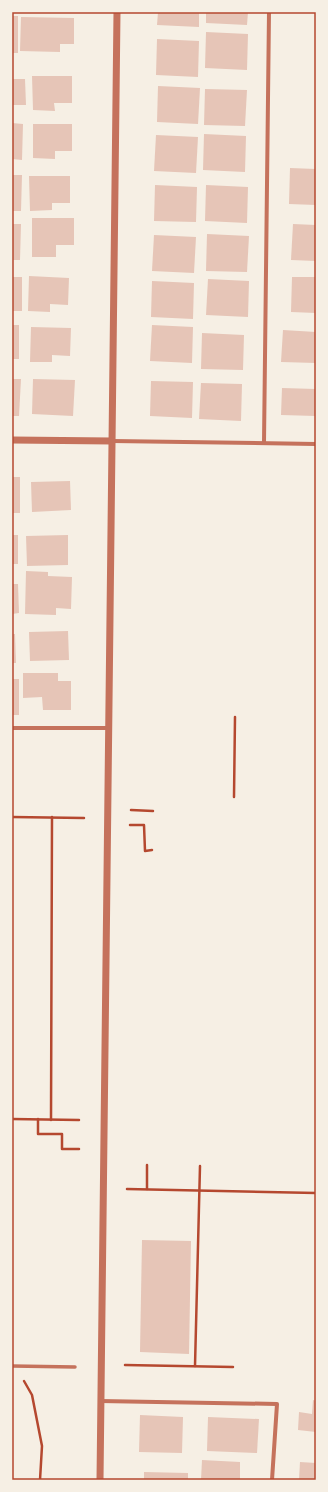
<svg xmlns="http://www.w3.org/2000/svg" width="328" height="1492" viewBox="0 0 328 1492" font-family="Overpass,sans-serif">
	<rect width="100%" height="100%" fill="#f6efe4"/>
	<g fill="#e6c5b7">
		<polygon points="158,12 199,12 199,27 157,25"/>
		<polygon points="206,12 248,12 247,25 206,23"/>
		<rect x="12" y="16" width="6" height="37"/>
		<polygon points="21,17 74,18 74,44 60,44 60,52 20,51"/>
		<polygon points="206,32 248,34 247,70 205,68"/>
		<polygon points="157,39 199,41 198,77 156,75"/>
		<polygon points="32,76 72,76 72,103 54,103 55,111 33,110"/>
		<polygon points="12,79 25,79 26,105 12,105"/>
		<polygon points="158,86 200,88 198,124 157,122"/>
		<polygon points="205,89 247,90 245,126 204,125"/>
		<polygon points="12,123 23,124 22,160 12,159"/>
		<polygon points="33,124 72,124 72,151 55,151 55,159 33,158"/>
		<polygon points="204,134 246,136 245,172 203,170"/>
		<polygon points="156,135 198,137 196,173 154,171"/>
		<polygon points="290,168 316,169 316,205 289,204"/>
		<polygon points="12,175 22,175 21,211 12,211"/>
		<polygon points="29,176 70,176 70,203 52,203 52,210 30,211"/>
		<polygon points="155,185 197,187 196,222 154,221"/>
		<polygon points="206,185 248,187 247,223 205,221"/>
		<polygon points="32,218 74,218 74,245 56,245 56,257 32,257"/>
		<polygon points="12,224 21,224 20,260 12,260"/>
		<polygon points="293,224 316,225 316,261 291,260"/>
		<polygon points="207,234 249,236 247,272 206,271"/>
		<polygon points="154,235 196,237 194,273 152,271"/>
		<polygon points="29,276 69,278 68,305 50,304 50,312 28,311"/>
		<rect x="12" y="277" width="10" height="34"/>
		<polygon points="292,277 316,277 316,313 291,312"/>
		<polygon points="208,279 249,281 248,317 206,315"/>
		<polygon points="152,281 194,283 193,319 151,317"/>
		<rect x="12" y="325" width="7" height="34"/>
		<polygon points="152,325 193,327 192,363 150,361"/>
		<polygon points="31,327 71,328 70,356 52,355 52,362 30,362"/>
		<polygon points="283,330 316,332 316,363 281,362"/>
		<polygon points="202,333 244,335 243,370 201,369"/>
		<polygon points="12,379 21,379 19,416 12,416"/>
		<polygon points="33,379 75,380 73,416 32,414"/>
		<polygon points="151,381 193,382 192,418 150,416"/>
		<polygon points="201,383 242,384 241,421 199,419"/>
		<polygon points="282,388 316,389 316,416 281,415"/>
		<rect x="12" y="477" width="8" height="36"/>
		<polygon points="70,481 71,510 32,512 31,482"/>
		<rect x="12" y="535" width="6" height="29"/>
		<polygon points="68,535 68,565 27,566 26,536"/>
		<polygon points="26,571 48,572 48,576 72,577 71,609 56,608 56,615 25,614"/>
		<polygon points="12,584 18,584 19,613 12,614"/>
		<polygon points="68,631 69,660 30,661 29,632"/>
		<polygon points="12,634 15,634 16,663 12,663"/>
		<polygon points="23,673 58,673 58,681 71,681 71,710 43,710 42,697 23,698"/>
		<rect x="12" y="679" width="7" height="36"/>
		<polygon points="142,1240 191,1241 189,1354 140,1352"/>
		<polygon points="313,1400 316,1401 316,1432 298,1430 299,1412 312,1414"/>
		<polygon points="140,1415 183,1417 182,1453 139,1452"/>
		<polygon points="208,1417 259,1419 257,1453 207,1451"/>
		<polygon points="202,1460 240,1462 240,1480 201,1480"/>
		<polygon points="300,1462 316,1463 316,1480 299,1480"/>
		<polygon points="144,1472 188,1473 188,1480 144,1480"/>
	</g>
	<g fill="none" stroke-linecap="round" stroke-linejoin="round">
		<g stroke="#b5482f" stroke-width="2.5">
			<polyline points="234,797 235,717"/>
			<polyline points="131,810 153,811"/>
			<polyline points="12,817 84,818"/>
			<polyline points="130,825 144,825 145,851 152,850"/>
			<polyline points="12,1119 79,1120"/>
			<polyline points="38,1119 38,1134 62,1134 62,1149 79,1149"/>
			<polyline points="51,1120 52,817"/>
			<polyline points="147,1165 147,1189"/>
			<polyline points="127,1189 316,1193"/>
			<polyline points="125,1365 233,1367"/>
			<polyline points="195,1366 200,1166"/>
			<polyline points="24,1381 32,1395 42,1446 40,1480"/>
		</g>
		<polyline stroke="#c5725c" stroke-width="3.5" points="12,1366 75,1367"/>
		<g stroke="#c5725c" stroke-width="4">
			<polyline points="112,441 316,444"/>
			<polyline points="264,443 269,12"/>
			<polyline points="12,728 108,728"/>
			<polyline points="100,1401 277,1404 272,1480"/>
		</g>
		<g stroke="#c5725c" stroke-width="7">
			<polyline points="12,440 112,441"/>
			<polyline points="100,1480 117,12"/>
		</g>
	</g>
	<rect width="328" height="1492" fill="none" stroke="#f6efe4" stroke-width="26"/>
	<rect x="13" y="13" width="302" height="1466" fill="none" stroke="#b5482f" stroke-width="1.5"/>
</svg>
